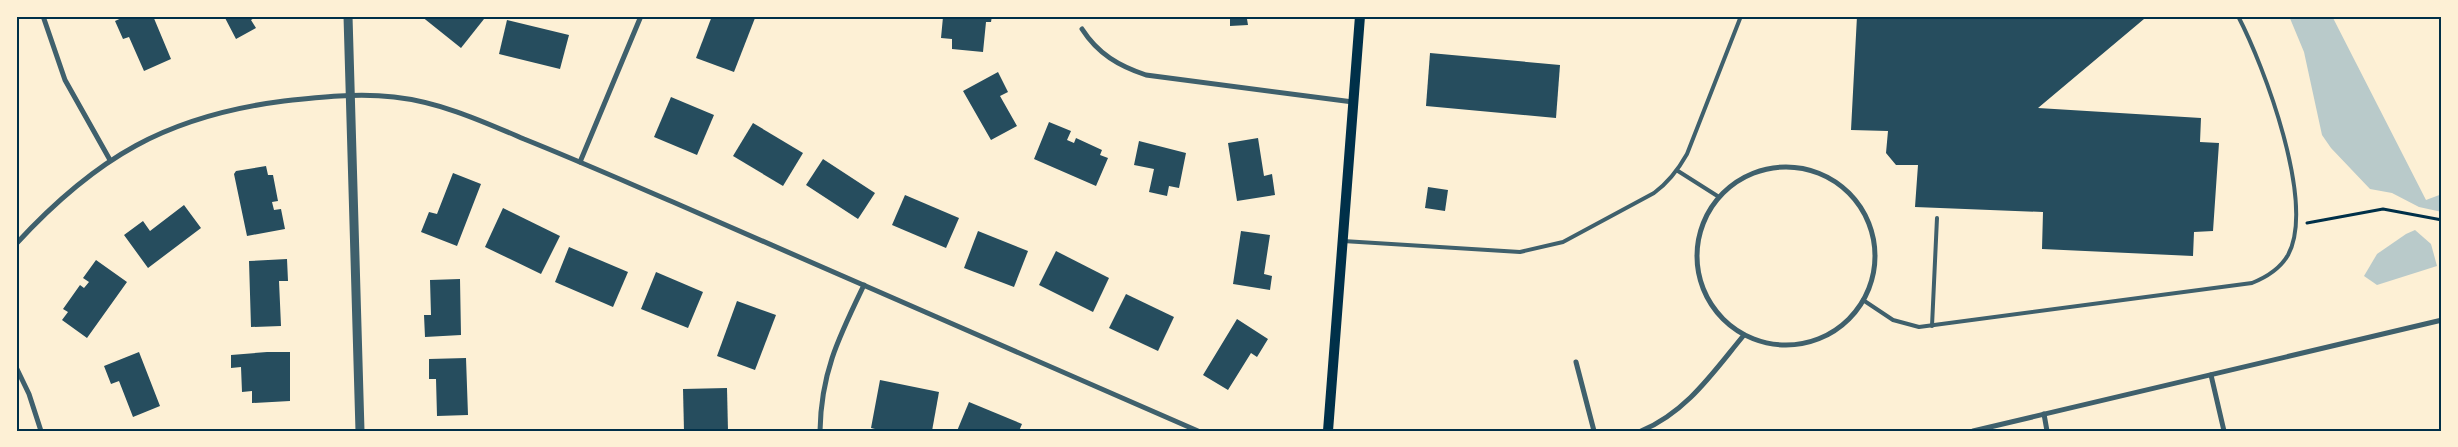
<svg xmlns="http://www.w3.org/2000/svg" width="2458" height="447" viewBox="0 0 2458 447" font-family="'DejaVu Sans',sans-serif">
	<rect width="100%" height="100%" fill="#fdf0d5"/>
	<g fill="#b9caca">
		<polygon points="2289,16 2332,16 2426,200 2442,194 2442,212 2419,207 2392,193 2370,189 2331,148 2322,135 2304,52"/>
		<polygon points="2415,230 2431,244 2437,266 2377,285 2364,276 2377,254 2406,234"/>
	</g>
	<g fill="#264d5e">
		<polygon points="126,16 153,16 171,59 144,71 129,37 123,39 115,21"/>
		<polygon points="224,16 257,16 251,20 256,28 236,39"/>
		<polygon points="421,16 480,16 484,19 461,48"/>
		<polygon points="712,16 755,18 734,72 696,58"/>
		<polygon points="968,16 992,16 991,22 986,22 983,52 952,49 952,39 941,38 943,17 968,19"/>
		<polygon points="1230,16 1262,16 1262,18 1247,19 1248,25 1230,26"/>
		<polygon points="1857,16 2142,16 2144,19 2038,108 2201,118 2200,142 2219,143 2213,231 2194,232 2193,256 2042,249 2043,212 1915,207 1918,165 1896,165 1886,153 1888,131 1851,130"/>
		<polygon points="507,20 569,35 560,69 499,54"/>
		<polygon points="1430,53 1560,65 1556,118 1426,106"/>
		<polygon points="998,72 1008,92 1000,96 1017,126 991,140 963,91"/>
		<polygon points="671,97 714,115 697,155 654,137"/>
		<polygon points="1049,122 1071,131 1067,140 1074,143 1076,138 1102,150 1100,155 1108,158 1096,186 1034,159"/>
		<polygon points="753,123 803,153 783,186 733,156"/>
		<polygon points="1258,138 1264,176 1272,174 1275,195 1237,201 1228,143"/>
		<polygon points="1139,141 1186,153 1179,188 1169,186 1167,196 1149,192 1154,169 1134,165"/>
		<polygon points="823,159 875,193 858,219 806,185"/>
		<polygon points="266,166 268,175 273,175 278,201 272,202 274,210 281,209 285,229 247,236 234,174 236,171"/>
		<polygon points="453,173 481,184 457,246 421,232 429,212 437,214"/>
		<polygon points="1428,187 1448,190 1445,211 1425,208"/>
		<polygon points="905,195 959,218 946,248 892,225"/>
		<polygon points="184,205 201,228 148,268 124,235 143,221 150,231"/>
		<polygon points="503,208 560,236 541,274 485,247"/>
		<polygon points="978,231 1028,251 1014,287 964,268"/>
		<polygon points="1241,231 1270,235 1264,274 1272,276 1270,290 1233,284"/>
		<polygon points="569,247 628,272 613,307 555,282"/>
		<polygon points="1056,251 1109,278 1093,312 1039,285"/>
		<polygon points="287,259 288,281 279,281 281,326 251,327 249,261"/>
		<polygon points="96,260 127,282 87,338 62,320 68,312 63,309 80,285 84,288 89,282 83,278"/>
		<polygon points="656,272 703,292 688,328 641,309"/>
		<polygon points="460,279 461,335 425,337 424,315 431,315 430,280"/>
		<polygon points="1126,294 1174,317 1158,351 1109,328"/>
		<polygon points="737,301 776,315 755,370 717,356"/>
		<polygon points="1237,319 1268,339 1257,357 1251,353 1228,390 1203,375"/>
		<polygon points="139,352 160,406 133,417 119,381 111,384 104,366"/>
		<polygon points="267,352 290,352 290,401 252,403 252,391 242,392 241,367 231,368 231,355"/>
		<polygon points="466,358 468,415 437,416 436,379 429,379 429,359"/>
		<polygon points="880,380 939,392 932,431 883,431 871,428"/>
		<polygon points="727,388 728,431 684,431 683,389"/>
		<polygon points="969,402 1022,424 1019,431 957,431"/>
	</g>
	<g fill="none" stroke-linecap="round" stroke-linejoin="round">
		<polyline stroke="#003049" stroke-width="3" points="2307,223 2383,209 2442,220"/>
		<g stroke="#3f606c" stroke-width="4">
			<polyline points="1678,171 1719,197"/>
			<path d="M 1343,241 L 1520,252 L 1563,242 L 1654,193 C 1669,182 1678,170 1687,154 L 1741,16"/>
			<path d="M 1863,300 L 1893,320 L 1919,327 L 2252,283 C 2267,277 2280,269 2288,255 C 2316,203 2264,66 2238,16"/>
			<polyline points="1932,326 1937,218"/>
		</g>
		<g stroke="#3f606c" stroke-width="5">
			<polyline points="43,16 65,80 110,160"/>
			<path d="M 1082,29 C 1098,54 1119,66 1146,75 L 1353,102"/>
			<polyline points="580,162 641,16"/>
			<circle cx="1786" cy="256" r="89"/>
			<path d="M 16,244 C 96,157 167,116 284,101 C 320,97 358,93 394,97 C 440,102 482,121 524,139 C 574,159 624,181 673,202 C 848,278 1023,355 1198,431"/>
			<polyline points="1576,362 1594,431"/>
			<polyline points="16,367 29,394 41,431"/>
			<polyline points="2211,375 2224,431"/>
			<polyline points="2044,414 2047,431"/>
			<path d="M 820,431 C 821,372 839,337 864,285"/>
			<path d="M 1641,431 C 1687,412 1714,371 1744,335"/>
			<polyline points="1973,431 2442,320"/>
		</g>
		<polyline stroke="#3f606c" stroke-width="9" points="348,16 360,431"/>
		<polyline stroke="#003049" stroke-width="10" points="1328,431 1360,16"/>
	</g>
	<rect width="2458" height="447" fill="none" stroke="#fdf0d5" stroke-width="35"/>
	<rect x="18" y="18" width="2422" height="412" fill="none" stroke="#003049" stroke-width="2"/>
</svg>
